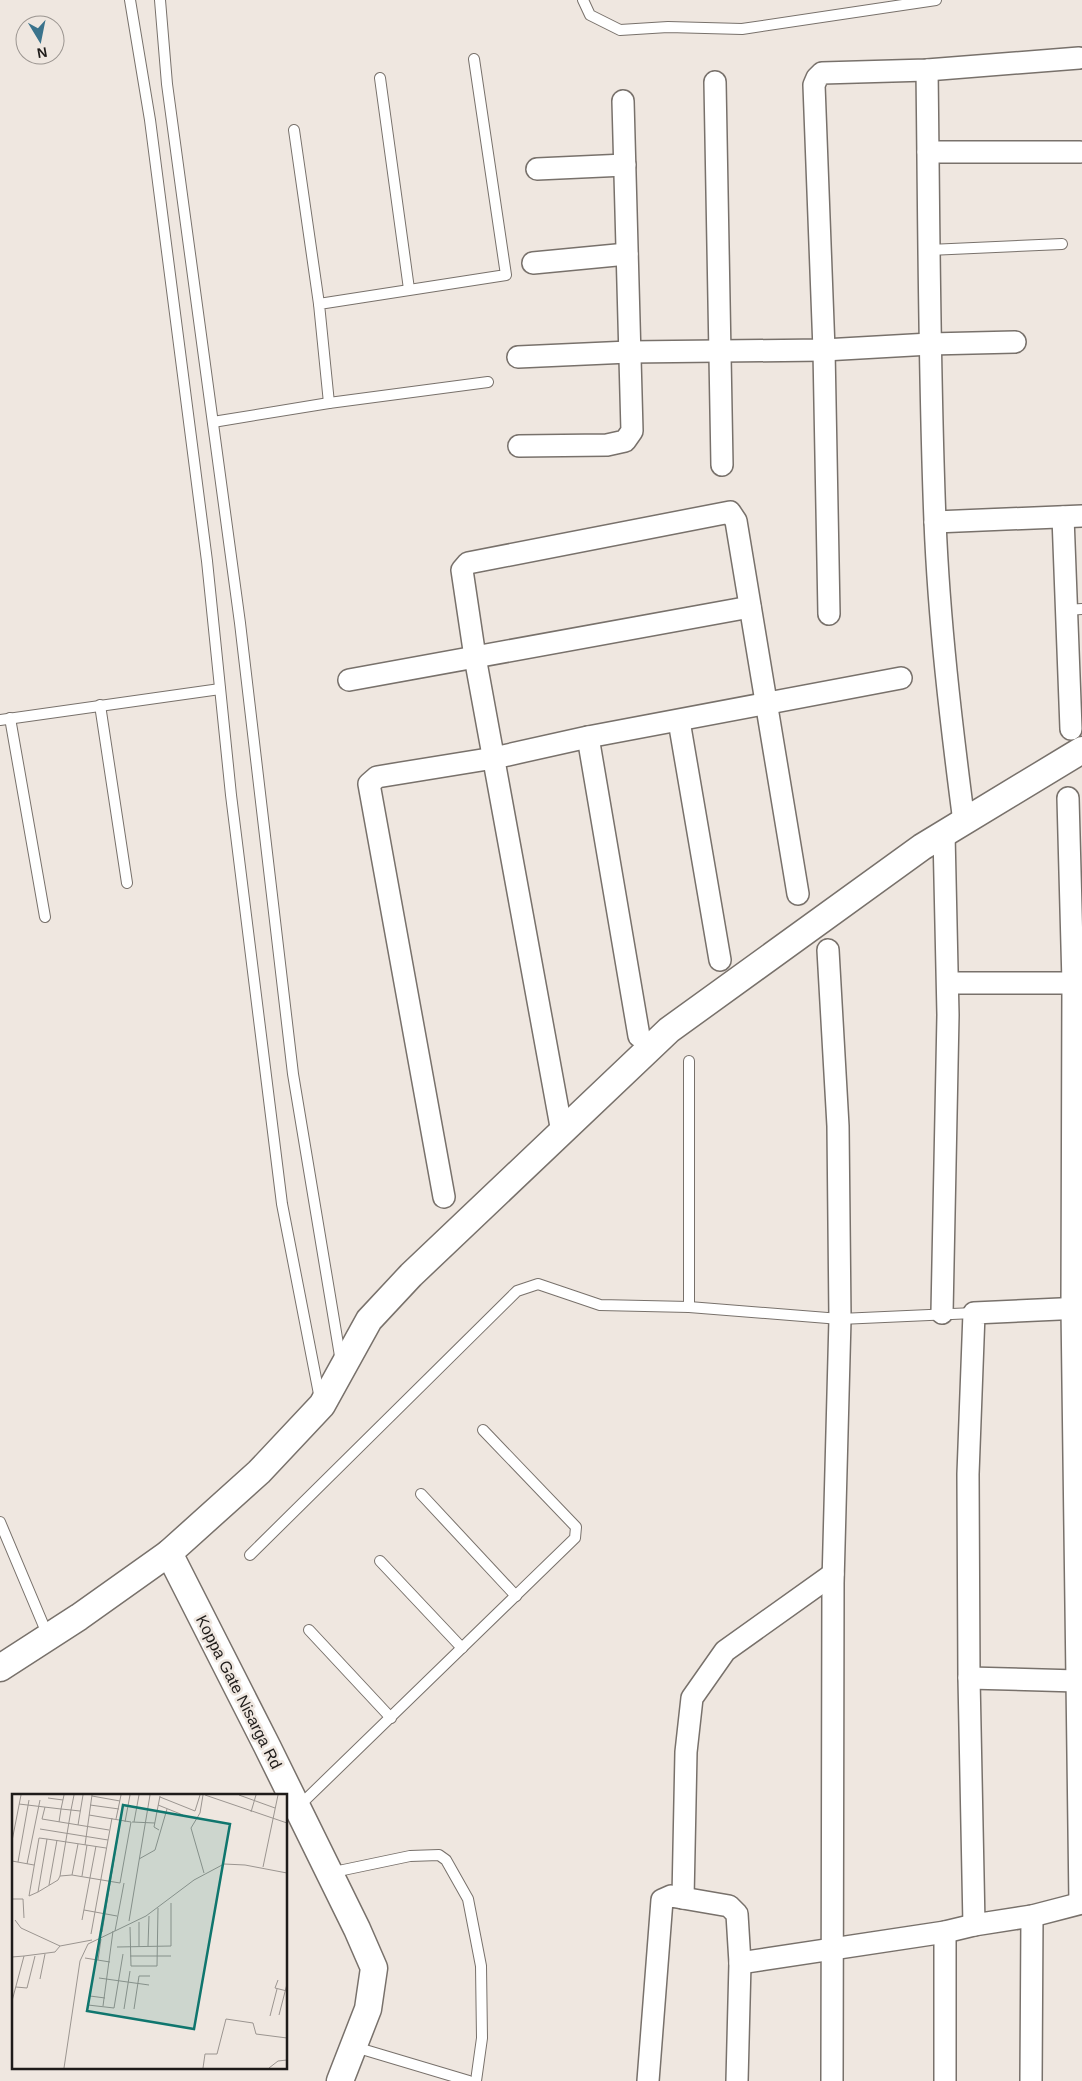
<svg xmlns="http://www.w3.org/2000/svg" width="1082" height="2081" viewBox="0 0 1082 2081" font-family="Helvetica,sans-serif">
	<rect width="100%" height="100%" fill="#efe7e0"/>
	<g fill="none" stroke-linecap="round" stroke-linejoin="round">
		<g stroke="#78716b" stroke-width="12">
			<g id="service">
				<polyline points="130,0 150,120 207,561 231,795 282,1204 320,1399"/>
				<polyline points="160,0 167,84 240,623 293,1074 341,1362"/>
				<polyline points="583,0 590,15 620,30 668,27 742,29 936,0"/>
				<polyline points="380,78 409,289"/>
				<polyline points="294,130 319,304"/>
				<polyline points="929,250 1062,244"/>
				<polyline points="329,403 319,304 506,275 474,59"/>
				<polyline points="213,422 329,403 488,382"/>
				<polyline points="1066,610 1082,609"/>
				<polyline points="100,705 127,883"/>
				<polyline points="10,718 45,917"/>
				<polyline points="0,720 220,689"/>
				<polyline points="689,1061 689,1307"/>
				<polyline points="421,1494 516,1596"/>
				<polyline points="0,1522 48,1636"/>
				<polyline points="250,1555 517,1291 538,1284 600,1305 689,1307 840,1319 974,1313"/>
				<polyline points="380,1561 462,1648"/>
				<polyline points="309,1630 391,1718"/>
				<polyline points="298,1807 575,1538 576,1527 483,1430"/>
				<polyline points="329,1873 410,1856 439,1855 446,1860 468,1899 481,1966 482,2038 476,2081"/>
				<polyline points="355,2047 469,2081"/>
			</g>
		</g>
		<g stroke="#78716b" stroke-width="24">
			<g id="minor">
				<path d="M 927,70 C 929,221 929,371 935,521 C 939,622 951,722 964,822"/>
				<polyline points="715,82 722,465"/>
				<polyline points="928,152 1080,152"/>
				<polyline points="537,169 625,165"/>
				<polyline points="533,263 627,254"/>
				<polyline points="518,357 629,352 824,350 930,344 1015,342"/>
				<polyline points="519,446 607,445 625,441 632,431 623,101"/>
				<polyline points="1063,517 1071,729"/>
				<polyline points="935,522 1082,516"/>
				<polyline points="829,614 824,350 814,85 817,78 822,73 927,70 1079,58"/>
				<polyline points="349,680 750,607"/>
				<polyline points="679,721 720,960"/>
				<polyline points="588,737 639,1036"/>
				<polyline points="1068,798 1073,983 1072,1308 1080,1903"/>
				<polyline points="828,950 838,1126 840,1319 833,1583 832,2081"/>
				<polyline points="948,983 1082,983"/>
				<polyline points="562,1132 475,657 462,570 468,563 730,512 736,521 798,894"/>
				<polyline points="444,1197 369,784 377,777 494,758 588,737 901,678"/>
				<polyline points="1082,1308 974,1313 968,1474 969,1678 974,1925 1032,1916 1082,1903"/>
				<polyline points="942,1313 948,1015 944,834"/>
				<polyline points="969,1678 1077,1681"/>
				<polyline points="683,1898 686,1752 692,1698 725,1651 833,1574"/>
				<polyline points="945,1932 945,2081"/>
				<polyline points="740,1963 945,1932 974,1925"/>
				<polyline points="648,2081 662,1900 671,1896 729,1906 737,1914 740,1963 737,2081"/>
				<polyline points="1031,2081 1032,1916"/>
			</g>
		</g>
		<g stroke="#78716b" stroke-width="29">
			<g id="tertiary">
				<polyline points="169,1553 267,1746 357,1929 374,1968 368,2009 340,2081"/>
				<polyline points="0,1668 79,1617 169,1553 259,1472 322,1405 369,1320 411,1275 669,1030 922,847 1082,750"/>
			</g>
		</g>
		<use href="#service" stroke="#fff" stroke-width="10"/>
		<use href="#minor" stroke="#fff" stroke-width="21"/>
		<use href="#tertiary" stroke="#fff" stroke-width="26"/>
	</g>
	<g text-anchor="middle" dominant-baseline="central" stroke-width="5" stroke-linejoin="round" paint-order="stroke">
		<g font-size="16" fill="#1e1b19" stroke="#efe7e0">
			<text transform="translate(239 1692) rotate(63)">Koppa Gate Nisarga Rd</text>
		</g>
	</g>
	<g transform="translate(12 1794)">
		<rect width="275" height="275" fill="#efe7e0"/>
		<path fill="none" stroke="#9b9590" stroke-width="1" d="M 62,1 L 59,16 L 68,17M 191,1 L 188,19 L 179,34 L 192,79M 193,1 L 275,29M 227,1 L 263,14M 80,2 L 108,7M 148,3 L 183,17 L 188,1M 36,4 L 51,6M 7,10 L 49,15 L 52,1M 78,11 L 107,15M 146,11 L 171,21M 33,13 L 30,25 L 97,36M 239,18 L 244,1M 104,25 L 109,1M 47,28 L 49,15 L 59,16 L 48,82M 113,28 L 118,1M 120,28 L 143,29M 122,28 L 127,1M 66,31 L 71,1M 28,35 L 96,46M 147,36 L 142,33 L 148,2M 35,45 L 94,54M 0,47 L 9,1M 66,50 L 60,81 L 108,89 L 119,28 L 77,21M 73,51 L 80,1M 127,65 L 143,56 L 155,15M 0,67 L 22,71M 6,68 L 17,6M 15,70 L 28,6M 251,73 L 266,1M 70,82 L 75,51M 37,91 L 45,46M 26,98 L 35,45 L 27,44 L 17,102 L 26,98 L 46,86 L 48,82 L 60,81M 0,105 L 11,105 L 12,124M 72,116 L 105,122M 3,126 L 9,134 L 48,152 L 80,146M 70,126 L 84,52M 117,127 L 138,1M 118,133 L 119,172 L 145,172 L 146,114M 103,137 L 112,89M 90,138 L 108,29M 79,140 L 100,24M 127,152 L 127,128M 136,152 L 137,122M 105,153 L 159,152 L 159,109M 12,162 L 43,158 L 48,152M 118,162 L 159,162M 0,163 L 12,162 L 0,207M 73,164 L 98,168M 86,166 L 89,145M 87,184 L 137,191M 28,185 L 33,160M 266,186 L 263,194 L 275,197M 4,193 L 15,194 L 23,162M 78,202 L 93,204M 76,211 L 102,214 L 111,160M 91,212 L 101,137M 112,215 L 118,177M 122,215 L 127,182 L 138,182M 267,221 L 275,190M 258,222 L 265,195M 52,274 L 68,167 L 76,150 L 134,122 L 182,86 L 212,70 L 233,71 L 275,79M 191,274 L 193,260 L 205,260 L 214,225 L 241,229 L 244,240 L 275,244M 257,274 L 266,267 L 275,266"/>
		<path fill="#0f766e" fill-opacity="0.15" stroke="#0f766e" stroke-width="2.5" d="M 111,11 L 218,30 L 182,235 L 75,217 Z"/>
		<rect width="275" height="275" fill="none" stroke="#1e1b19" stroke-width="2.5"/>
	</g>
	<g transform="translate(40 40) rotate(170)"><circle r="24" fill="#efe7e0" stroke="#9b9590"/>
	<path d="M0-4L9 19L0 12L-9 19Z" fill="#3a738c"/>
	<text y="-8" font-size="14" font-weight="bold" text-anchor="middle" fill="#1e1b19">N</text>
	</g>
</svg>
